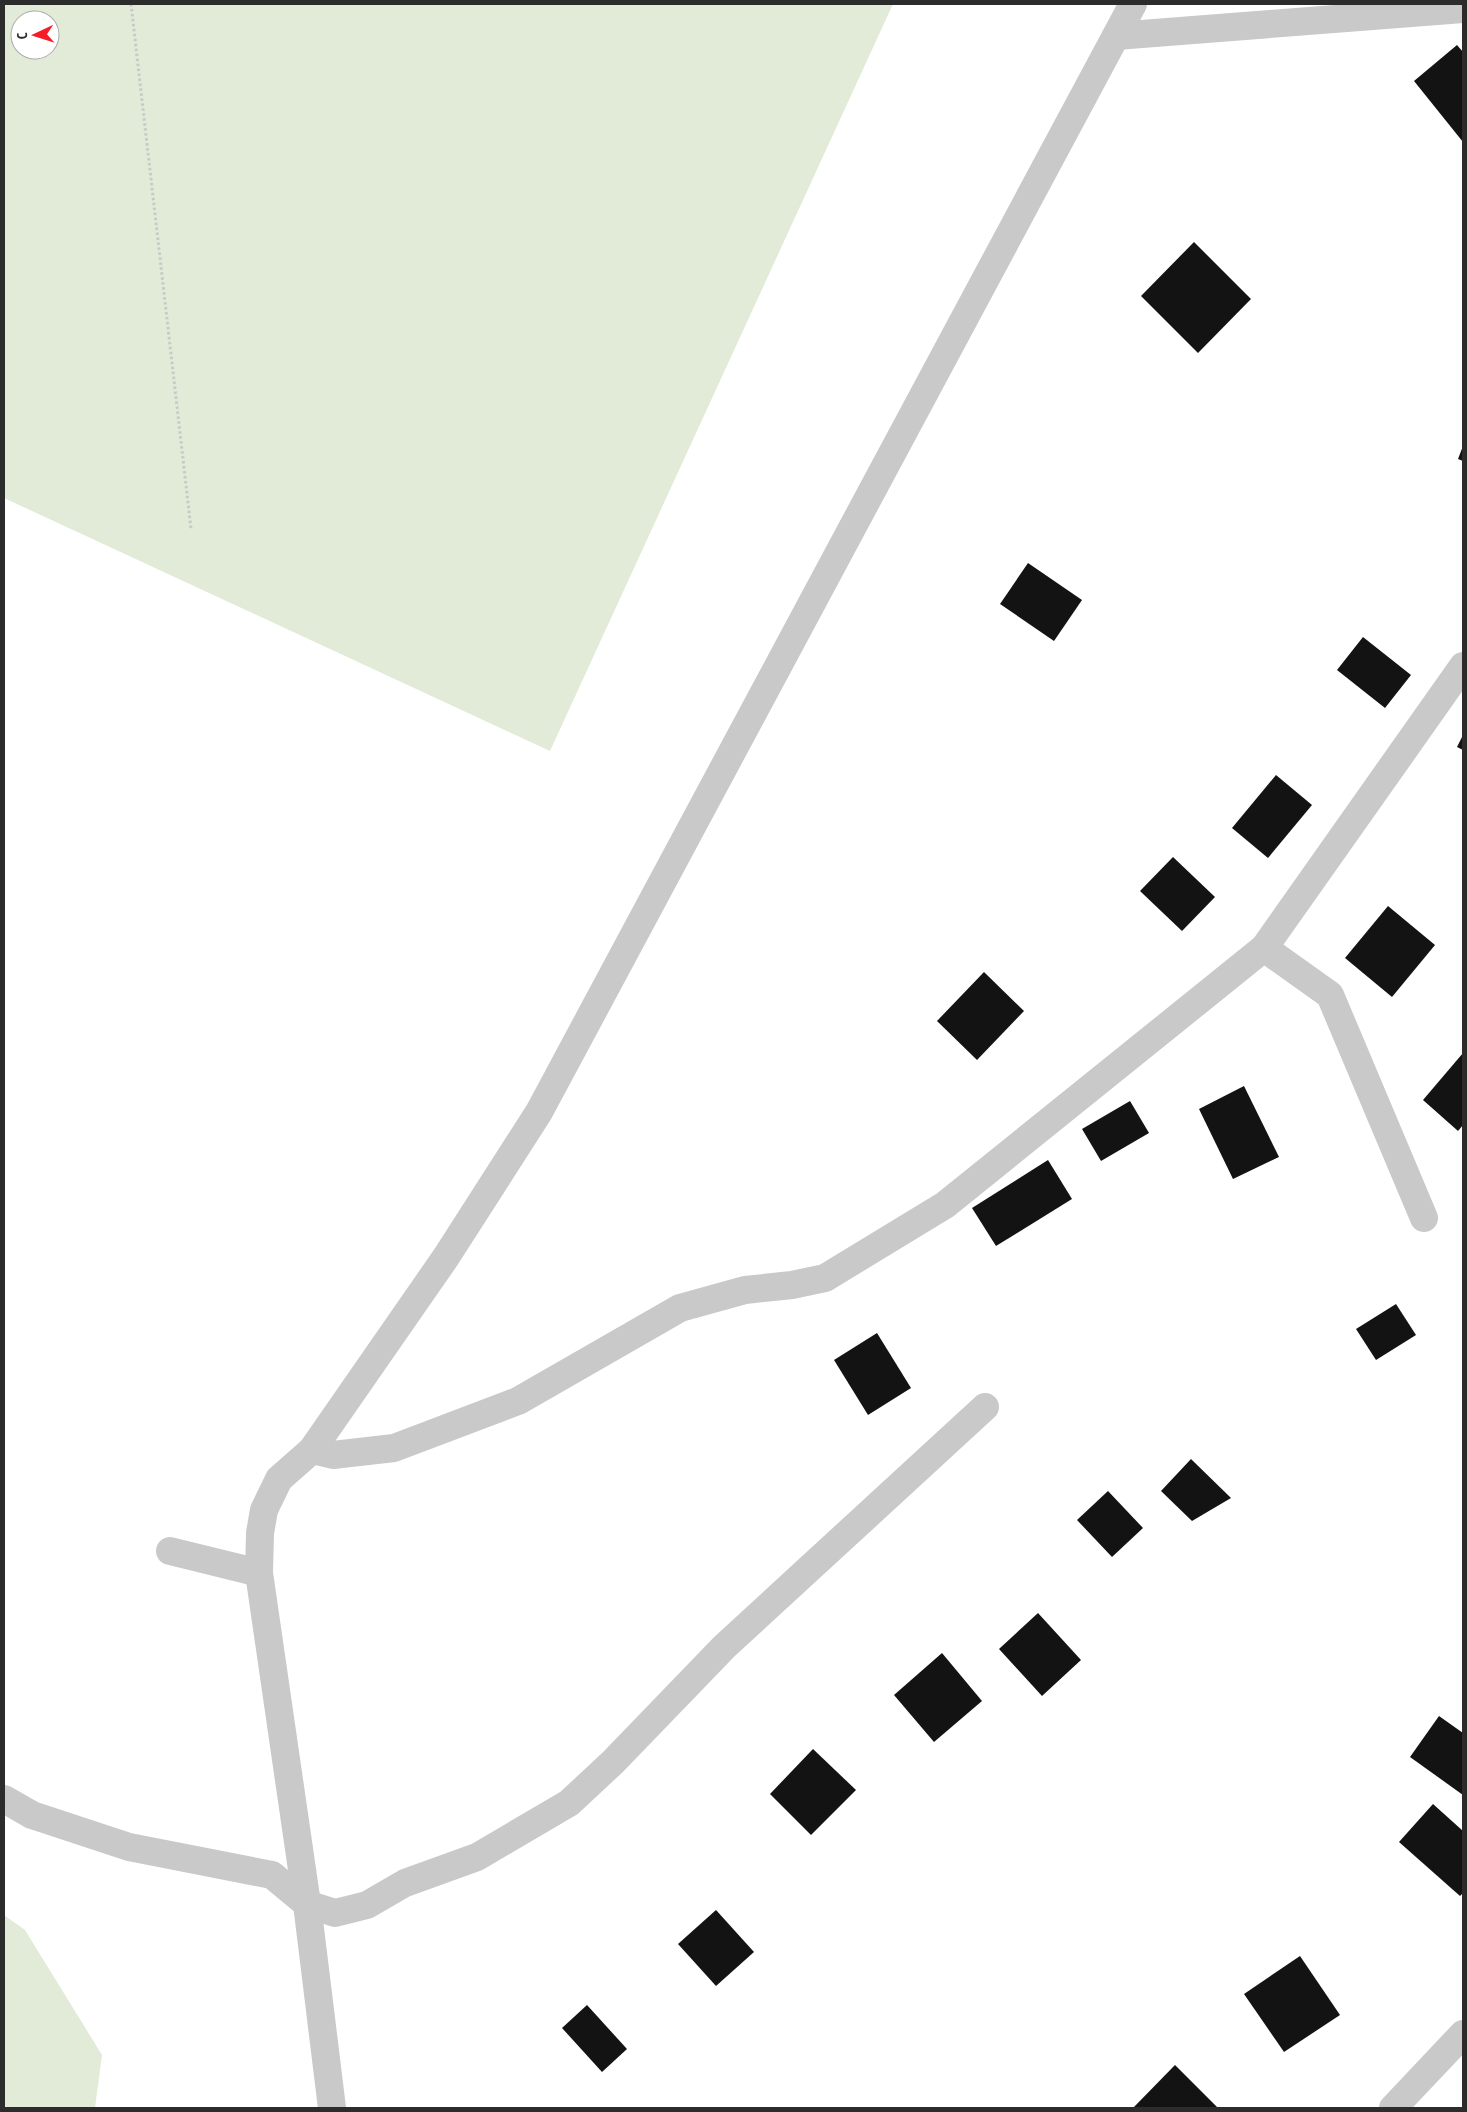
<svg xmlns="http://www.w3.org/2000/svg" width="1467" height="2112" viewBox="0 0 1467 2112" font-family="'PT Sans Narrow',sans-serif">
	<rect width="100%" height="100%" fill="#fff"/>
	<g fill="#e1ebd7" fill-rule="evenodd">
		<path d="M 4,4 L 893,4 L 550,751 L 4,498 ZM 20,20 L 50,20 L 50,50 L 20,50 Z"/>
		<polygon points="4,1915 25,1930 102,2055 95,2108 4,2108"/>
	</g>
	<g fill="#131313">
		<polygon points="1457,45 1463,52 1463,142 1414,81"/>
		<polygon points="1194,242 1251,299 1198,353 1141,296"/>
		<polygon points="1463,446 1463,461 1458,459"/>
		<polygon points="1028,563 1082,600 1054,641 1000,604"/>
		<polygon points="1363,637 1411,675 1385,708 1337,670"/>
		<polygon points="1463,735 1463,750 1457,747"/>
		<polygon points="1276,775 1312,805 1268,858 1232,828"/>
		<polygon points="1173,857 1215,897 1182,931 1140,891"/>
		<polygon points="1388,906 1435,945 1392,997 1345,958"/>
		<polygon points="984,972 1024,1011 977,1060 937,1021"/>
		<polygon points="1463,1053 1463,1125 1458,1131 1423,1100"/>
		<polygon points="1244,1086 1279,1157 1233,1179 1199,1109"/>
		<polygon points="1130,1101 1149,1133 1101,1161 1082,1129"/>
		<polygon points="1048,1160 1072,1199 996,1246 972,1208"/>
		<polygon points="1396,1304 1416,1335 1376,1360 1356,1329"/>
		<polygon points="877,1333 911,1388 868,1415 834,1360"/>
		<polygon points="1191,1459 1231,1498 1192,1521 1161,1491"/>
		<polygon points="1108,1491 1143,1528 1112,1557 1077,1520"/>
		<polygon points="1038,1613 1081,1660 1042,1696 999,1649"/>
		<polygon points="942,1653 982,1701 934,1742 894,1695"/>
		<polygon points="1439,1716 1463,1733 1463,1795 1410,1757"/>
		<polygon points="813,1749 856,1790 811,1835 770,1794"/>
		<polygon points="1433,1804 1463,1831 1463,1893 1460,1896 1399,1842"/>
		<polygon points="716,1910 754,1952 716,1986 678,1944"/>
		<polygon points="1300,1956 1340,2015 1284,2052 1244,1994"/>
		<polygon points="587,2005 627,2049 602,2072 562,2028"/>
		<polygon points="1175,2065 1218,2108 1133,2108"/>
	</g>
	<g fill="none" stroke-linecap="round" stroke-linejoin="round">
		<polyline stroke="#c9c9c9" stroke-width="3" stroke-dasharray="2.5 2.5" stroke-linecap="butt" points="131,4 191,529"/>
		<g stroke="#c9c9c9" stroke-width="28">
			<polyline points="1116,36 1463,9"/>
			<polyline points="1264,948 1330,995 1424,1218"/>
			<polyline points="312,1450 333,1455 394,1448 518,1401 680,1308 745,1290 792,1285 825,1278 945,1205 1264,948 1463,666"/>
			<polyline points="170,1551 259,1573"/>
			<polyline points="4,1799 32,1815 129,1847 272,1875 307,1904 335,1913 367,1905 405,1883 477,1857 569,1803 613,1762 724,1647 985,1407"/>
			<polyline points="332,2108 307,1904 259,1573 260,1533 264,1510 279,1479 312,1450 446,1257 539,1112 1133,4"/>
			<polyline points="1393,2108 1463,2034"/>
		</g>
	</g>
	<rect width="1467" height="2112" fill="none" stroke="#2c2c2c" stroke-width="10"/>
	<g transform="translate(35 35) rotate(266)"><circle r="24" fill="#ffffff" stroke="#ababab"/>
	<path d="M0-4L9 19L0 12L-9 19Z" fill="#f31e27"/>
	<text y="-8" font-size="14" font-weight="bold" text-anchor="middle" fill="#2c2c2c">С</text>
	</g>
</svg>
